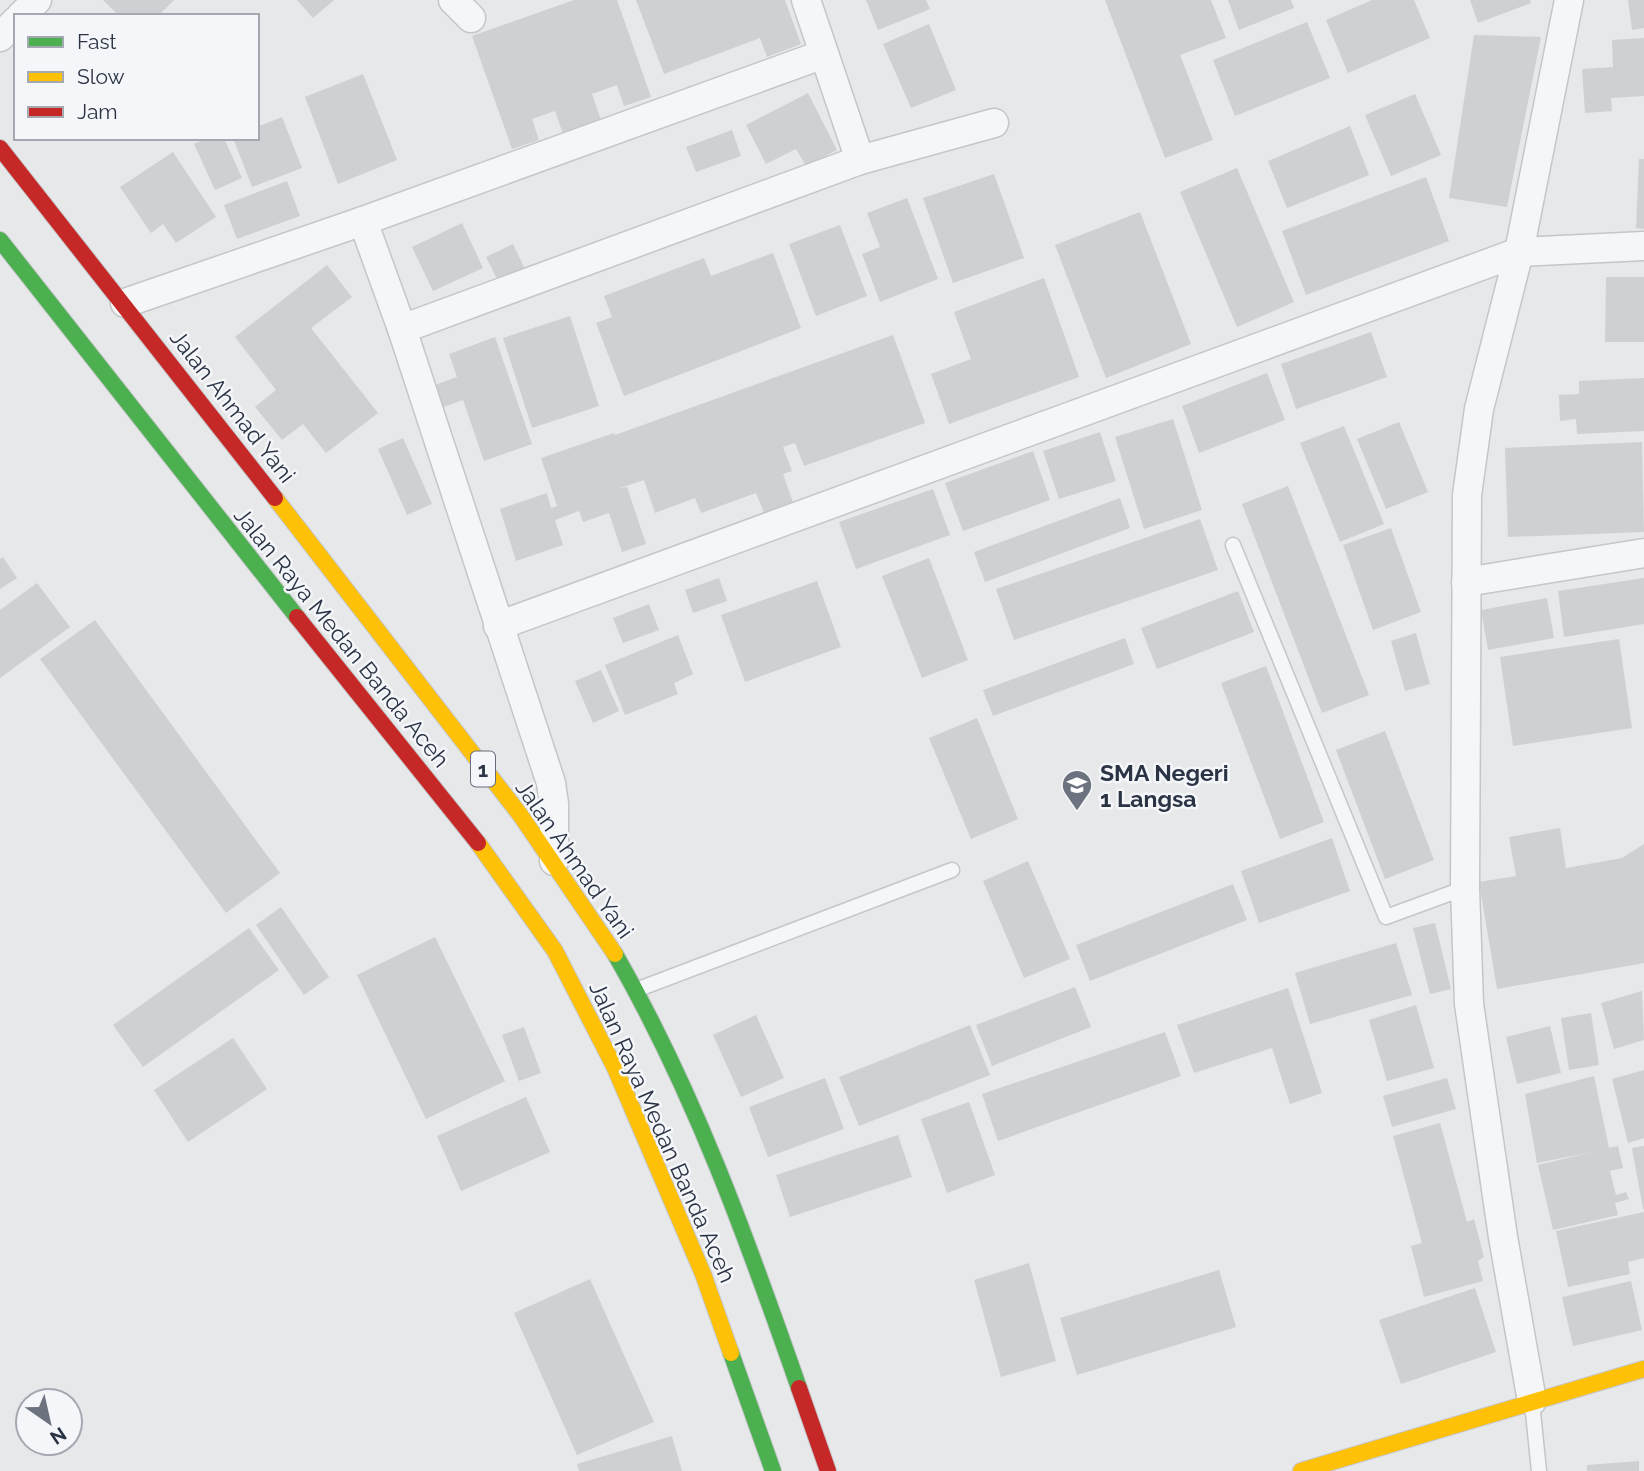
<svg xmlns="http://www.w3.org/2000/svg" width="1644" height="1471" viewBox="0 0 1644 1471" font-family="Raleway,sans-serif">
	<rect width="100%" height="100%" fill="#e6e8ea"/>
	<g fill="#ced0d3">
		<polygon points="103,0 174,0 158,16 119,16"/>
		<polygon points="297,0 334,0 313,18"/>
		<polygon points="574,0 617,0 651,97 624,106 617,85 592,94 601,120 563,134 555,111 532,119 539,140 512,149 472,36"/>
		<polygon points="636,0 785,0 801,44 767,57 760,38 664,74"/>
		<polygon points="866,0 926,0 930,9 878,30"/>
		<polygon points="1105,0 1211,0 1226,38 1180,55 1213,140 1165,158"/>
		<polygon points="1228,0 1291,0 1294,8 1239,30"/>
		<polygon points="1372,0 1414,0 1430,38 1348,73 1326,20"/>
		<polygon points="1470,0 1530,0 1531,3 1478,23"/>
		<polygon points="1628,0 1644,0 1644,28 1632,30"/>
		<polygon points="1307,22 1330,78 1235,116 1213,60"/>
		<polygon points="929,24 956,90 911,108 883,44"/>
		<polygon points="1474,35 1541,37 1507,207 1449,198"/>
		<polygon points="1644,38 1644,96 1611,98 1612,111 1585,113 1582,69 1613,67 1612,40"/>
		<polygon points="363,74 397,160 338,184 305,97"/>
		<polygon points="808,93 837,150 806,166 796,149 766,164 746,125"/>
		<polygon points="1415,94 1441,155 1391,176 1365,115"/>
		<polygon points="282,117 302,168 252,187 233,138 257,138 257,127"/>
		<polygon points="1350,126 1369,175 1287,208 1268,161"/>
		<polygon points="732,130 741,156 696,172 686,147"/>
		<polygon points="207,138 224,138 242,178 215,190 194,144"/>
		<polygon points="173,152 216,217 176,243 163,224 151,233 120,187"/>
		<polygon points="1639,159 1644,159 1644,229 1636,228"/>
		<polygon points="1237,168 1294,302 1237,327 1180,192"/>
		<polygon points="994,174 1024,258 953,283 923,198"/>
		<polygon points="1426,177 1449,241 1306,295 1282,231"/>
		<polygon points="287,181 300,216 237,239 224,205"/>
		<polygon points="907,198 938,279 880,302 862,254 880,247 867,213"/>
		<polygon points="1140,212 1191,344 1106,378 1055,245"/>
		<polygon points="462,223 483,268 433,291 412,247"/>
		<polygon points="840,225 867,296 816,316 789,244"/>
		<polygon points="513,244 526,271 500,285 486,257"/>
		<polygon points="773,253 801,328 624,396 596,323 612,317 604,296 704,258 711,276"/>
		<polygon points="327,265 352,297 311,328 378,413 326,453 303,424 282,440 255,407 276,390 235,337"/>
		<polygon points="1606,277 1644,277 1644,342 1605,342"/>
		<polygon points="1044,278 1079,377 949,424 931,374 971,359 954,312"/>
		<polygon points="570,316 599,406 532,428 503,338"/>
		<polygon points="1371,332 1387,377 1296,409 1281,364"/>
		<polygon points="893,335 925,423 804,466 795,443 783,447 792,471 783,474 794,505 765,515 756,493 701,513 695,498 655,513 644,480 617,489 627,487 646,544 622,552 609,513 583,522 579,511 555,520 563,545 516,561 500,509 547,493 551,508 557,506 541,458 614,433 615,435"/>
		<polygon points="495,337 532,444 484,461 463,400 440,408 432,386 457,377 449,354"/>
		<polygon points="1267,373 1285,420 1199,453 1182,406"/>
		<polygon points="1644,378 1644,431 1577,434 1576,419 1560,421 1559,395 1579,394 1579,381"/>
		<polygon points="1173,419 1202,510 1144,529 1115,437"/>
		<polygon points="1399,422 1428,492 1386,509 1357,439"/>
		<polygon points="1344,426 1384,524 1340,542 1300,443"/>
		<polygon points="1100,432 1116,481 1059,499 1043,451"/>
		<polygon points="403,438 432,504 407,515 378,449"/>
		<polygon points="1642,442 1644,532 1508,537 1505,448"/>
		<polygon points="1033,451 1050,500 963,531 945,483"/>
		<polygon points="1288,486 1369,695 1322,713 1242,504"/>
		<polygon points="933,489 950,535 856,569 839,522"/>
		<polygon points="1120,498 1130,528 985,582 974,552"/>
		<polygon points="1200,519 1218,570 1014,640 996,589"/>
		<polygon points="1391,528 1421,612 1373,630 1343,545"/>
		<polygon points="3,557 17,578 0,589 0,559"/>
		<polygon points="929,558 968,660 922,678 882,576"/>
		<polygon points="719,578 727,601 693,613 685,590"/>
		<polygon points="1644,578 1644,624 1564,637 1558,591"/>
		<polygon points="817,581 841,647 745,682 721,615"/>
		<polygon points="37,583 70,627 0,678 0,610"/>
		<polygon points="1238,591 1254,632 1157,669 1141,628"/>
		<polygon points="1547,598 1554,638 1488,650 1481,610"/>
		<polygon points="649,604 659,630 623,643 613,618"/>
		<polygon points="95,620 280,873 226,913 40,659"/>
		<polygon points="1416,633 1430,684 1405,691 1391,641"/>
		<polygon points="678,635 693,674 674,683 678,694 625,715 605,665"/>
		<polygon points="1125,638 1134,664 993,716 983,690"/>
		<polygon points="1619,639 1632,728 1513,746 1500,657"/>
		<polygon points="1266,666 1324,822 1280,839 1221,683"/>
		<polygon points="601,670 619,711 593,723 575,681"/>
		<polygon points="977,718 1018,819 971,839 929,738"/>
		<polygon points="1385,731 1434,860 1385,879 1336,750"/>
		<polygon points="1560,828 1566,868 1622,858 1644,844 1644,963 1497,989 1479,882 1516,876 1509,837"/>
		<polygon points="1332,838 1350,891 1259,923 1241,871"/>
		<polygon points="1028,861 1070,959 1024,978 983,881"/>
		<polygon points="1233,884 1247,920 1090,981 1076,945"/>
		<polygon points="281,907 329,977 304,995 256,925"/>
		<polygon points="1435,923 1451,989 1430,994 1413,928"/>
		<polygon points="249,928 279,970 143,1067 113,1025"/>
		<polygon points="435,937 505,1081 426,1119 357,975"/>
		<polygon points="1396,943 1412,995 1310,1024 1295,973"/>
		<polygon points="1075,987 1091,1027 992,1066 976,1025"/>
		<polygon points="1288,988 1322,1093 1290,1104 1272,1048 1194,1073 1177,1025"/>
		<polygon points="1642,991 1644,1040 1614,1049 1601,1003"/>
		<polygon points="1416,1005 1434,1068 1387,1081 1369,1020"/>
		<polygon points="1591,1013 1599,1065 1569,1070 1561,1018"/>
		<polygon points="756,1015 784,1078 741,1097 713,1035"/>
		<polygon points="970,1025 990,1075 859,1126 839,1077"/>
		<polygon points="1550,1026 1561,1073 1517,1084 1506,1037"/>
		<polygon points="524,1027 541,1073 519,1081 502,1035"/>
		<polygon points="1165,1032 1181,1076 998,1141 982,1094"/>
		<polygon points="233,1038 267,1089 188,1142 154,1090"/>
		<polygon points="1644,1070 1644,1138 1628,1143 1612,1079"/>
		<polygon points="1594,1076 1609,1148 1618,1146 1623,1168 1610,1171 1616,1195 1626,1192 1629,1199 1615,1203 1618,1215 1553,1230 1538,1165 1592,1152 1537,1163 1525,1094"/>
		<polygon points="825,1078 844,1129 768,1157 749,1107"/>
		<polygon points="1447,1078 1456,1109 1392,1127 1383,1096"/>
		<polygon points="526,1097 550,1152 461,1191 437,1136"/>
		<polygon points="969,1102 995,1175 947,1193 921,1119"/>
		<polygon points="1440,1123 1467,1222 1474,1219 1484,1257 1478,1261 1483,1281 1424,1297 1411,1246 1422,1243 1393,1136"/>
		<polygon points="898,1135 912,1177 790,1217 776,1175"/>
		<polygon points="1644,1146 1644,1209 1643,1209 1632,1148"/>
		<polygon points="1644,1212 1644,1258 1628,1262 1630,1274 1568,1287 1556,1231"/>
		<polygon points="1029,1263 1056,1361 1001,1377 974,1280"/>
		<polygon points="1219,1270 1236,1327 1077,1375 1060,1318"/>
		<polygon points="590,1279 654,1422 577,1455 514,1313"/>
		<polygon points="1631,1281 1642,1330 1573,1346 1562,1297"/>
		<polygon points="1475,1288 1496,1352 1401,1384 1379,1320"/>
		<polygon points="672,1436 682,1471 579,1471 577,1464"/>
		<polygon points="1639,1461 1639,1471 1587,1471 1587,1465"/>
	</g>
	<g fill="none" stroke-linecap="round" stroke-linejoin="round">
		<g stroke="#c4c6c8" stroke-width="17">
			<g id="lane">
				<polyline points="1233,545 1386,917 1465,888"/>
				<polyline points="636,990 952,870"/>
				<polyline points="1532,1403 1539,1471"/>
			</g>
		</g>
		<g stroke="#c4c6c8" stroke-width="31">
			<g id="street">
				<polyline points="453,0 471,18"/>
				<polyline points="806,0 860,160"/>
				<polyline points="21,16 37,0"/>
				<polyline points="0,37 16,21"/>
				<polyline points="363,221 402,329 551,783 554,804 554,861"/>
				<polyline points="125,303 363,221 824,54"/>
				<polyline points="402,329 860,160 994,123"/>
				<polyline points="1466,582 1644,553"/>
				<polyline points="498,626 1519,252 1644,246"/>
				<polyline points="1532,1401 1503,1237 1469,1004 1465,888 1467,495 1479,409 1519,252 1569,0"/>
			</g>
		</g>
		<g stroke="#c4c6c8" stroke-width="18">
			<g id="fast">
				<polyline points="0,240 297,617"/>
				<path d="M 615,954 C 694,1091 747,1239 799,1388"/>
				<polyline points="731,1353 773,1471"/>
			</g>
		</g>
		<g stroke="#c4c6c8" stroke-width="18">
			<g id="slow">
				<polyline points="275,498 521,816 615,954"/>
				<polyline points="478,843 555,951 615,1068 703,1274 731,1353"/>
				<polyline points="1301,1471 1644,1369"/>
			</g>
		</g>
		<g stroke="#c4c6c8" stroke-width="18">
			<g id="jam">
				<polyline points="0,148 275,498"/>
				<polyline points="297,617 478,843"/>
				<polyline points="799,1388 828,1471"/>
			</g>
		</g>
		<use href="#lane" stroke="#f5f6f7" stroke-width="14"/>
		<use href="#street" stroke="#f5f6f7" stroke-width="28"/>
		<use href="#fast" stroke="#4caf50" stroke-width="16"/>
		<use href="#slow" stroke="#ffc107" stroke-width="16"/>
		<use href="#jam" stroke="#c62828" stroke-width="16"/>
	</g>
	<defs>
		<g id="school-pin" transform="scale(1.575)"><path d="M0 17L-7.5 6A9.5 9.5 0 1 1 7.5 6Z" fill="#6c737f" stroke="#f4f6f9"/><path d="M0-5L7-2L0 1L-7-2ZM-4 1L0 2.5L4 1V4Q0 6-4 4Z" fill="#fff"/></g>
	</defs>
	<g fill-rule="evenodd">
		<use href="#school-pin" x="1077" y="785"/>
	</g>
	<g text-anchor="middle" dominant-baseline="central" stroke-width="5" stroke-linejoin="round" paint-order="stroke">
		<rect fill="#f4f6f9" stroke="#676e7b" stroke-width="2" x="471" y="751.5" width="24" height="35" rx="5"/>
		<g font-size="21" font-weight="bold" fill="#2b3445">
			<text x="483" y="769">1</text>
		</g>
		<g font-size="23" fill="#2b3445" stroke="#f4f6f9">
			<text transform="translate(233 406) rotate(52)">Jalan Ahmad Yani</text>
			<text transform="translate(342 637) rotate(51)">Jalan Raya Medan Banda Aceh</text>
			<text transform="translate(575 859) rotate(55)">Jalan Ahmad Yani</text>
			<text transform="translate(663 1132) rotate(66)">Jalan Raya Medan Banda Aceh</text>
		</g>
		<g font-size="23" font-weight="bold" fill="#2b3445" stroke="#f4f6f9" text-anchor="start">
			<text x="1100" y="772">SMA Negeri<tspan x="1100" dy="26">1 Langsa</tspan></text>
		</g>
	</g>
	<rect x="14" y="14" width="245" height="126" fill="#f4f6f9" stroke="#a4a8b1" stroke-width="2"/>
	<rect x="28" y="37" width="35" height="10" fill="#4caf50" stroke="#a4a8b1" stroke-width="2"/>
	<text x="77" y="49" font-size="21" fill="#2b3445">Fast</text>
	<rect x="28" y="72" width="35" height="10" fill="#ffc107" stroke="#a4a8b1" stroke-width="2"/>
	<text x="77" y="84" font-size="21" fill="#2b3445">Slow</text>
	<rect x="28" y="107" width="35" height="10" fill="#c62828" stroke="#a4a8b1" stroke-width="2"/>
	<text x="77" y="119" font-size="21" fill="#2b3445">Jam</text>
	<g transform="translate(49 1422) rotate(146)"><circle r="33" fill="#f4f6f9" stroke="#a4a8b1" stroke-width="2"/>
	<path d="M0-5L12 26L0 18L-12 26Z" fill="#6c737f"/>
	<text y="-10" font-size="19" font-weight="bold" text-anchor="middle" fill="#2b3445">N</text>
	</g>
</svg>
